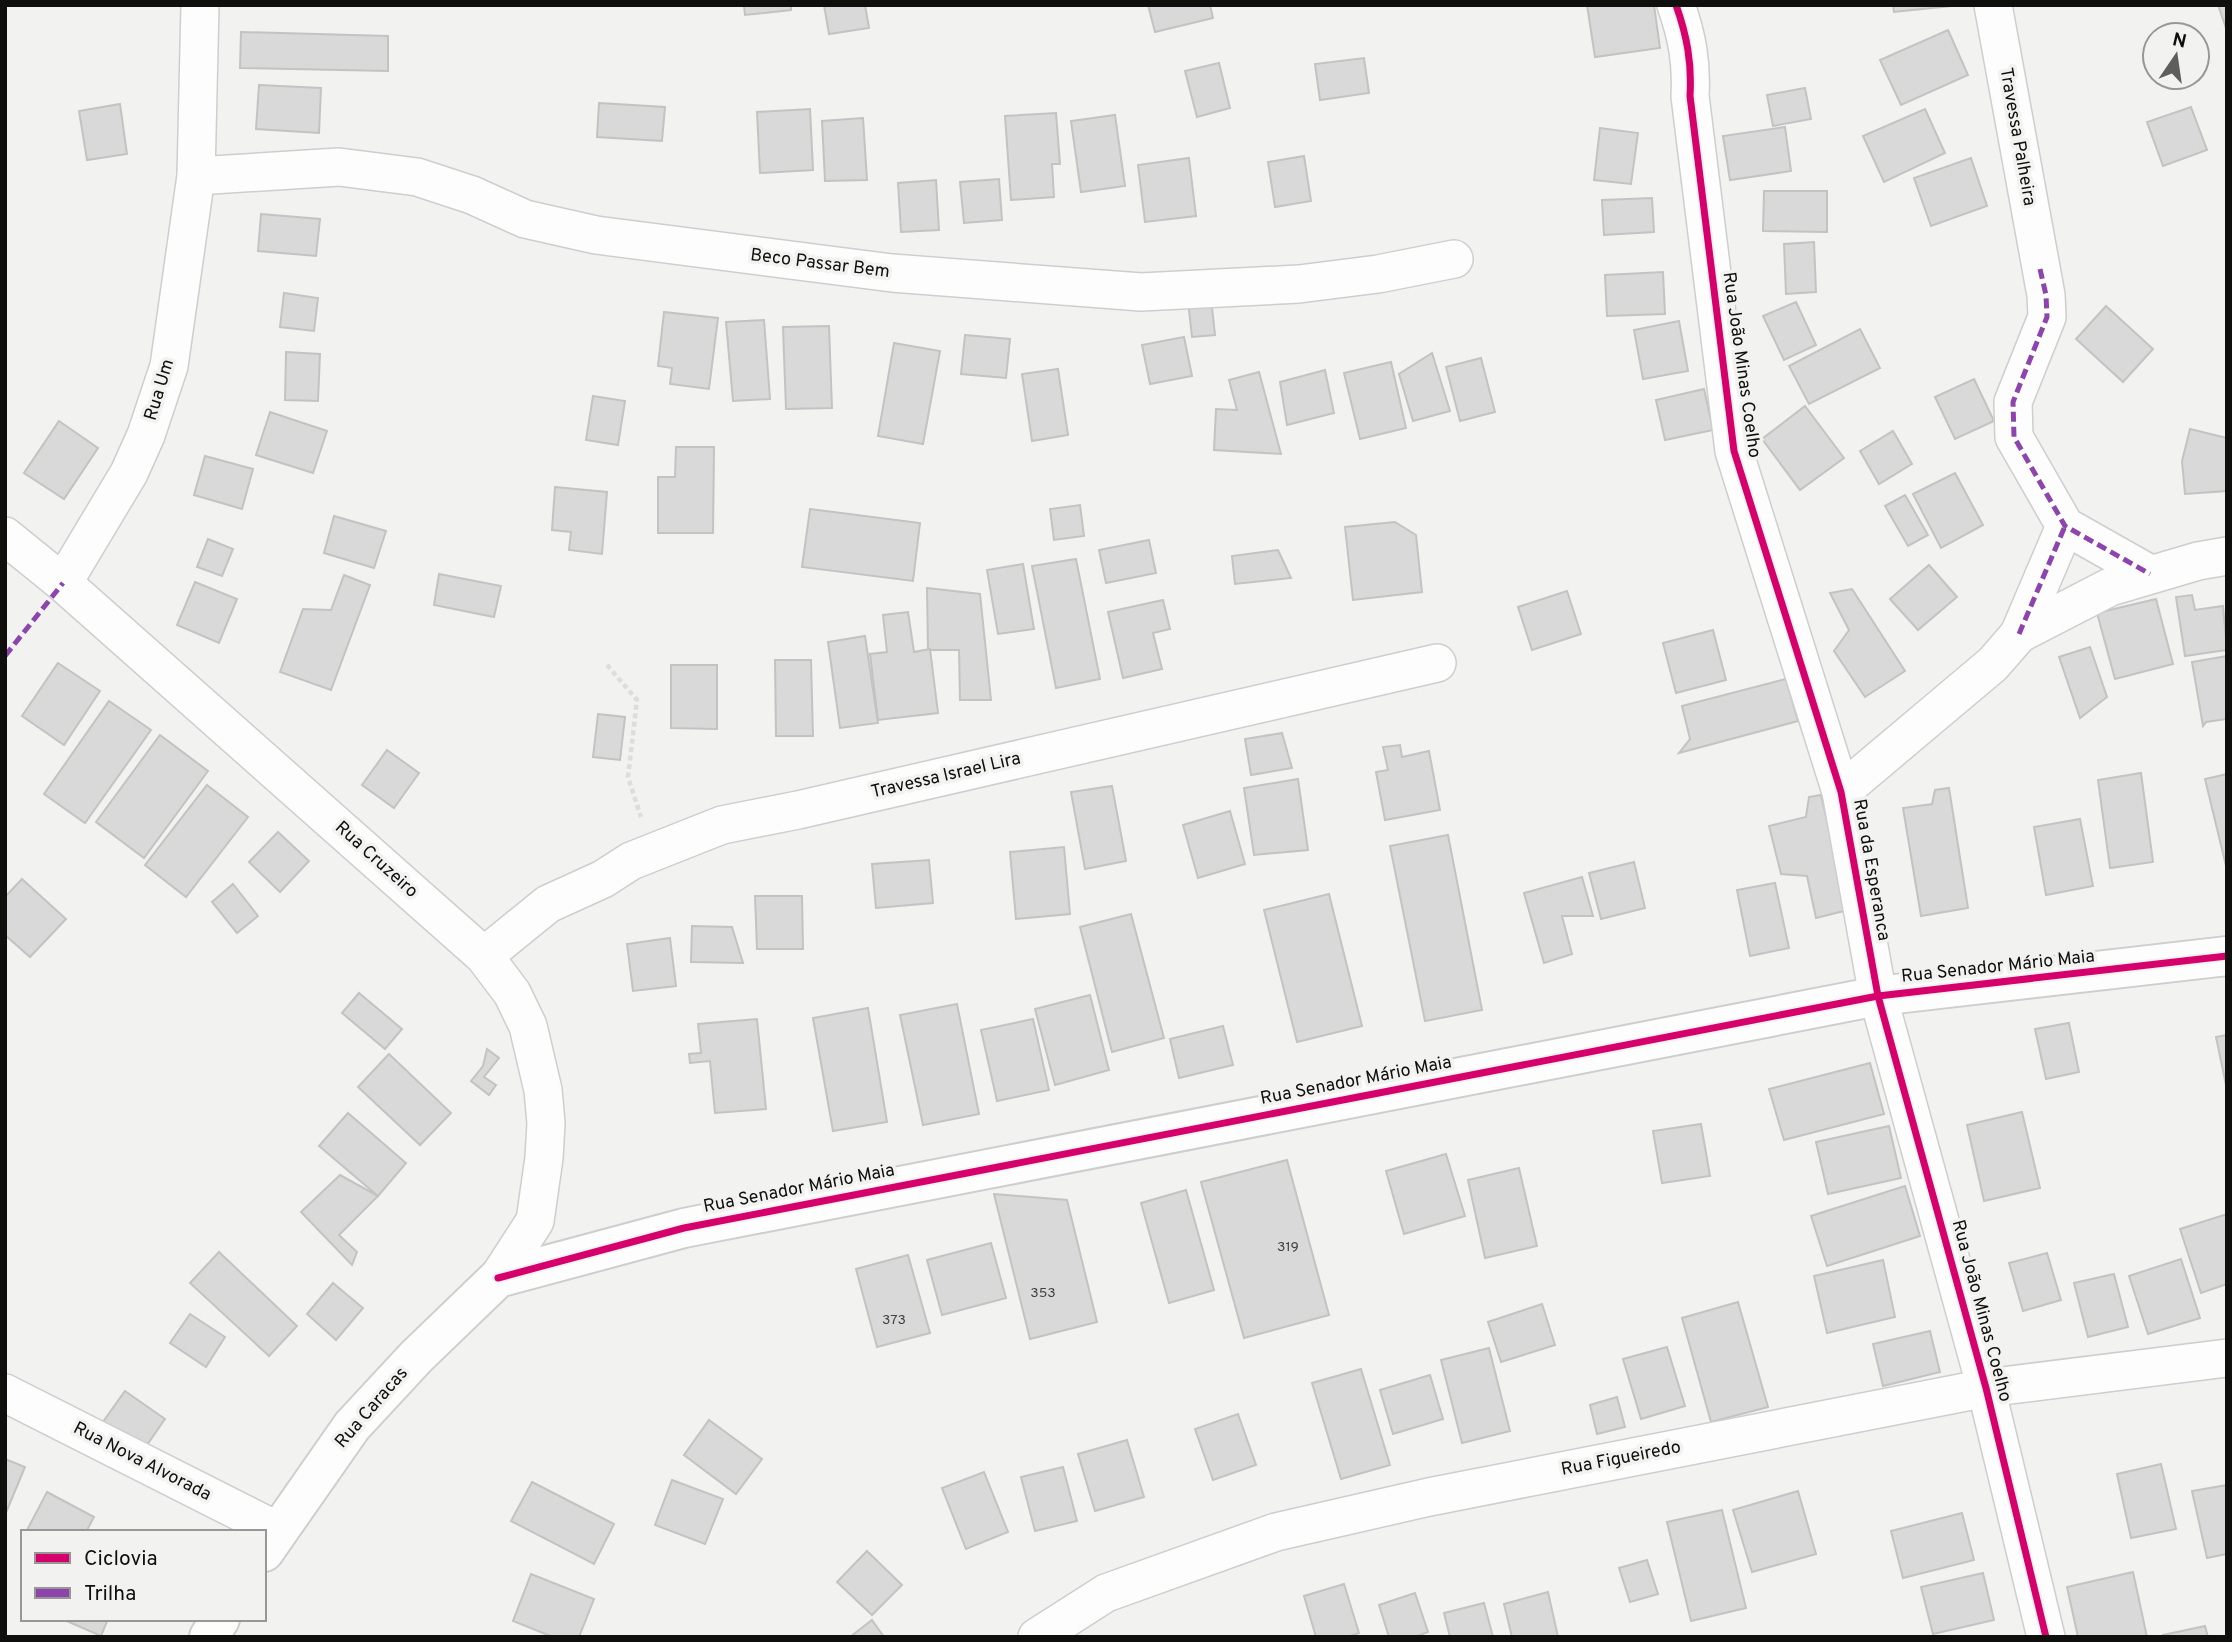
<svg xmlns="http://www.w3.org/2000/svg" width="2232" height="1642" viewBox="0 0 2232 1642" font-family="Overpass,sans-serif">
	<rect width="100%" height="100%" fill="#f2f2f1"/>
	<g fill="#d8d9d8" stroke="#c3c3c2" stroke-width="2">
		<polygon points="744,5 791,5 791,10 745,15"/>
		<polygon points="824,5 865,5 869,28 829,34"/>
		<polygon points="1148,5 1210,5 1213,18 1155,32"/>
		<polygon points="1587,5 1654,5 1660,48 1595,57"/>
		<polygon points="1893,5 1951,5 1951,6 1894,12"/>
		<polygon points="2218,5 2227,5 2227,31"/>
		<polygon points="1948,30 1968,75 1901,105 1880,60"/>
		<polygon points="241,32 388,36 388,71 240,68"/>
		<polygon points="1364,58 1369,93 1320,100 1315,64"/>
		<polygon points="1219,63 1230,108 1197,117 1185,71"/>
		<polygon points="259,85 321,88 319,133 256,129"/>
		<polygon points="1805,88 1811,119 1773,126 1767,95"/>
		<polygon points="599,103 665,107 662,141 597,137"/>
		<polygon points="120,104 127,154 87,160 79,111"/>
		<polygon points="2191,107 2207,150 2163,166 2147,122"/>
		<polygon points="810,109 813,170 760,173 757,112"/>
		<polygon points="1925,109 1945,153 1884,182 1863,136"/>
		<polygon points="1056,113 1060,164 1052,164 1054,197 1011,200 1005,116"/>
		<polygon points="1115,115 1125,186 1081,192 1071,121"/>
		<polygon points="863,118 867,180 825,181 822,121"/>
		<polygon points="1785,127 1791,171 1730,180 1723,136"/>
		<polygon points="1600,128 1638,133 1631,184 1594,180"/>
		<polygon points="1304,156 1311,201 1275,207 1268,162"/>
		<polygon points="1189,158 1196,216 1145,222 1138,165"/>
		<polygon points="1971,158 1987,206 1931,226 1914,178"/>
		<polygon points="999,179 1002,220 964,223 960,182"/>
		<polygon points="936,180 939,230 901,232 898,183"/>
		<polygon points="1764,191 1827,191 1827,232 1763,231"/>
		<polygon points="1652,198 1654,232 1604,235 1602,200"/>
		<polygon points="261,214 320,219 316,256 258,251"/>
		<polygon points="1814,242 1816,292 1786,294 1784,244"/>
		<polygon points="1663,272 1665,314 1607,316 1605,275"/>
		<polygon points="284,293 318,298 314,331 280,327"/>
		<polygon points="1211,298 1215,335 1192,337 1188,301"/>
		<polygon points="1796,302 1816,345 1784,360 1763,316"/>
		<polygon points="2106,306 2153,349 2123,382 2076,339"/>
		<polygon points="664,312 718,318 709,389 670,384 672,368 658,366"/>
		<polygon points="764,320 770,399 733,401 726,322"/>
		<polygon points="1679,321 1688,371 1643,379 1634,330"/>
		<polygon points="829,326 832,408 786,409 783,327"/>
		<polygon points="1860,329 1880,368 1809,404 1789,366"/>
		<polygon points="965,335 1010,339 1006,378 961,374"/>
		<polygon points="1184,337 1192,376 1150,384 1142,345"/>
		<polygon points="894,343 940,351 923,444 878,436"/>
		<polygon points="286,352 320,354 318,401 285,400"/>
		<polygon points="1432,353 1450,411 1413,421 1399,374"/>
		<polygon points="1481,358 1495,412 1460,421 1446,367"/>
		<polygon points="1391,362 1406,428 1360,439 1344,373"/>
		<polygon points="1058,369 1068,435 1032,441 1022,374"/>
		<polygon points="1325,370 1334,413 1287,425 1280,382"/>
		<polygon points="1259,372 1281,454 1214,450 1216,409 1237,410 1229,380"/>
		<polygon points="1974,379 1994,421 1955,439 1935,397"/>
		<polygon points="1704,389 1713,430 1665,440 1656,400"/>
		<polygon points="593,396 625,401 618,445 586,440"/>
		<polygon points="1805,406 1844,458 1800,490 1762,439"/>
		<polygon points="270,412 327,431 313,473 256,455"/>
		<polygon points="59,421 98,448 64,499 24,473"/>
		<polygon points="2190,429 2227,438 2227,491 2185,494 2182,461"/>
		<polygon points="1893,431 1912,464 1879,484 1860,451"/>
		<polygon points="676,447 714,447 713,533 658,533 658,477 675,477"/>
		<polygon points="205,456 253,469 242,509 194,495"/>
		<polygon points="1955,473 1983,525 1941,548 1913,494"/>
		<polygon points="555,487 607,492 602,554 569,550 571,532 552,530"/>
		<polygon points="1905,495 1928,535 1908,546 1885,506"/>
		<polygon points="1080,505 1084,536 1054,540 1050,509"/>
		<polygon points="810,509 920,523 913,581 802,567"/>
		<polygon points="334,516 386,531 374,568 324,553"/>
		<polygon points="1395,522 1416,535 1422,592 1353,600 1345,527"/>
		<polygon points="208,539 233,549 222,576 197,567"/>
		<polygon points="1149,540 1156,573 1106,583 1099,550"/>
		<polygon points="1278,550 1291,578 1235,584 1232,556"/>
		<polygon points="1076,559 1100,679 1056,688 1032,566"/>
		<polygon points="1023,564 1034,629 998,634 987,570"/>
		<polygon points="1929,565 1957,597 1918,630 1890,599"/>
		<polygon points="439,574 501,586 494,617 434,605"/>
		<polygon points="344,575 370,585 331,690 280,672 303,609 331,610"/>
		<polygon points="195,582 237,599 219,643 177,625"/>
		<polygon points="927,588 980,594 991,700 960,700 959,650 928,650"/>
		<polygon points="1852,589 1905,671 1865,697 1834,651 1849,630 1830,593"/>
		<polygon points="1567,591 1581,634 1532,650 1518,607"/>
		<polygon points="2192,595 2195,610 2223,606 2227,650 2185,656 2176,597"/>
		<polygon points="2156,599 2173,664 2115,679 2097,613"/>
		<polygon points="1163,600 1170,629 1153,633 1162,669 1123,678 1108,612"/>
		<polygon points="908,612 914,652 930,649 938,713 878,720 870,654 887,652 883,615"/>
		<polygon points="1713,630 1726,680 1676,693 1663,643"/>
		<polygon points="865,636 878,723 840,728 828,642"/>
		<polygon points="2090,647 2107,697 2080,718 2059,657"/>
		<polygon points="2227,656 2227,719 2206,722 2203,726 2192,662"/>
		<polygon points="775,660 811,660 813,736 776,736"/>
		<polygon points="58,663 100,691 64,745 22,716"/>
		<polygon points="671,665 717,665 717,729 671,728"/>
		<polygon points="1786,679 1798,721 1679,753 1690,739 1682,706"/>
		<polygon points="109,701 151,730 85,823 44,794"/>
		<polygon points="598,714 625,717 620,760 593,757"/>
		<polygon points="1282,733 1292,768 1251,775 1245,739"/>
		<polygon points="160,735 208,771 144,858 96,822"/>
		<polygon points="1400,745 1402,757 1429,751 1440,810 1385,820 1376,772 1388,770 1383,747"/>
		<polygon points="387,750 419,773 394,808 362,785"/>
		<polygon points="2141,773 2153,862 2110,868 2098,780"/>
		<polygon points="2227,774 2227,870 2205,779"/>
		<polygon points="1298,779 1308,850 1254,855 1244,788"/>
		<polygon points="207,785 248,817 186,897 145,865"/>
		<polygon points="1112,786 1126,861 1085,869 1071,792"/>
		<polygon points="1949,788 1968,908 1921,916 1903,808 1932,804 1935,790"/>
		<polygon points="1821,795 1848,910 1816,918 1807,876 1781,874 1769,826 1806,817 1809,797"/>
		<polygon points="1230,811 1245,864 1198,878 1183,825"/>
		<polygon points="2080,819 2093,886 2046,895 2034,827"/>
		<polygon points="278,832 309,861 280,892 249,862"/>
		<polygon points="1448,835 1482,1010 1425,1021 1390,846"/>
		<polygon points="1064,847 1070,914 1016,919 1010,852"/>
		<polygon points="929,860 933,903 876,908 872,864"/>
		<polygon points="1634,862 1645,908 1601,919 1589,873"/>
		<polygon points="1582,877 1593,916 1562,916 1572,954 1544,963 1524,893"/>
		<polygon points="22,879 66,919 30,957 5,935 5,897"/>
		<polygon points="1775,883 1789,948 1750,956 1737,890"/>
		<polygon points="233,884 258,916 237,933 212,902"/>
		<polygon points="1329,894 1362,1026 1297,1042 1264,910"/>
		<polygon points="755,896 802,896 803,949 757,949"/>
		<polygon points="1131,914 1164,1038 1112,1052 1080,927"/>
		<polygon points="692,926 732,927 743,963 691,962"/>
		<polygon points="670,938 676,986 633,991 627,944"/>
		<polygon points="359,993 402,1029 385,1049 342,1013"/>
		<polygon points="1090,995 1109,1070 1055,1085 1035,1009"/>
		<polygon points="957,1004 979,1114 923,1125 900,1015"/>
		<polygon points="868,1008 887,1122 833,1131 813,1018"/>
		<polygon points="757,1019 766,1109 715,1113 710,1061 690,1063 689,1054 701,1053 698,1024"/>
		<polygon points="1033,1019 1049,1090 997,1101 981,1030"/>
		<polygon points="2069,1023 2079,1072 2046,1079 2035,1029"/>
		<polygon points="1223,1026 1233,1065 1179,1078 1170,1039"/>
		<polygon points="2227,1035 2227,1085 2226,1085 2216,1037"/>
		<polygon points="487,1049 499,1058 484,1077 496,1085 489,1095 471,1081 483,1066"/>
		<polygon points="389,1054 451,1113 420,1145 358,1087"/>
		<polygon points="1870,1063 1884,1114 1784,1140 1769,1089"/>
		<polygon points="2022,1112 2040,1188 1984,1201 1967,1125"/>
		<polygon points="348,1113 406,1163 378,1196 319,1146"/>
		<polygon points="1701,1124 1710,1176 1662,1183 1653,1131"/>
		<polygon points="1889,1126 1901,1178 1828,1194 1816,1142"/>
		<polygon points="1446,1154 1465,1216 1404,1234 1386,1171"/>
		<polygon points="1287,1160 1329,1315 1244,1338 1201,1182"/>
		<polygon points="1519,1168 1537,1246 1485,1258 1468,1180"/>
		<polygon points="340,1175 378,1196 339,1235 357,1252 352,1265 301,1212"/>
		<polygon points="1905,1186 1920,1236 1827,1266 1811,1216"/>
		<polygon points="1186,1190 1214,1290 1169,1303 1141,1203"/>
		<polygon points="994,1194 1067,1200 1097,1322 1030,1339"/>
		<polygon points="2227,1214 2227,1284 2201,1293 2180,1229"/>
		<polygon points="991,1243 1006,1298 942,1315 927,1260"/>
		<polygon points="219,1252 297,1326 269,1356 190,1283"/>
		<polygon points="2047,1253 2061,1300 2023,1311 2009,1263"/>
		<polygon points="908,1255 930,1333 877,1347 856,1269"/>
		<polygon points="2181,1259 2200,1318 2148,1334 2129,1276"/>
		<polygon points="1883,1260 1895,1317 1827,1333 1814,1276"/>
		<polygon points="2114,1274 2128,1327 2088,1337 2074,1283"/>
		<polygon points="333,1283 363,1308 336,1340 307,1314"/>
		<polygon points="1738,1302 1768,1407 1711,1422 1682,1318"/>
		<polygon points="1542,1304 1555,1345 1501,1362 1488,1322"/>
		<polygon points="190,1314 225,1337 206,1367 170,1343"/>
		<polygon points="1930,1331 1940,1372 1883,1386 1873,1344"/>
		<polygon points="1667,1347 1685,1406 1641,1419 1623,1359"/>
		<polygon points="1489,1348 1510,1431 1462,1443 1441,1360"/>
		<polygon points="1361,1369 1390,1465 1341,1479 1312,1383"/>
		<polygon points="1430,1375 1443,1419 1393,1434 1380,1390"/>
		<polygon points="125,1391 165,1419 140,1455 100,1426"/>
		<polygon points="1617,1397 1625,1427 1597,1434 1590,1405"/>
		<polygon points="1238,1414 1256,1465 1213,1480 1195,1429"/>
		<polygon points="709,1420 762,1459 736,1494 684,1455"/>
		<polygon points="1127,1440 1144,1497 1095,1511 1078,1454"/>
		<polygon points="5,1459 25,1467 5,1515"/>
		<polygon points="2161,1464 2176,1529 2131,1538 2117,1474"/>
		<polygon points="1063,1467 1077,1521 1035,1531 1021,1477"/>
		<polygon points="984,1472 1008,1532 966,1549 942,1488"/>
		<polygon points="672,1480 723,1499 705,1544 655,1525"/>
		<polygon points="532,1482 614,1524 594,1564 511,1521"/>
		<polygon points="2227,1485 2227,1554 2207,1558 2192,1491"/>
		<polygon points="1798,1491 1816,1554 1752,1572 1733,1510"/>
		<polygon points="47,1492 94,1517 86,1532 26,1532"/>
		<polygon points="1722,1510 1746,1608 1691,1621 1667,1522"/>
		<polygon points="1962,1513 1974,1560 1903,1578 1891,1531"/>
		<polygon points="867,1551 902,1585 872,1615 837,1582"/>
		<polygon points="1647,1560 1658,1594 1630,1602 1619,1568"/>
		<polygon points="2133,1572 2147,1637 2078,1637 2067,1587"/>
		<polygon points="1983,1573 1994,1620 1933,1634 1921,1587"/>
		<polygon points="531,1574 594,1599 579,1637 553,1637 513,1621"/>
		<polygon points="1344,1584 1359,1633 1347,1637 1316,1637 1304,1596"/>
		<polygon points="1548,1592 1558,1637 1512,1637 1504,1604"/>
		<polygon points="1415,1593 1428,1632 1415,1637 1389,1637 1379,1605"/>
		<polygon points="1484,1603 1493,1637 1450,1637 1444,1613"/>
		<polygon points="62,1619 108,1619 101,1636"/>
		<polygon points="872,1620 884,1637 850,1637"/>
		<polygon points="2205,1626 2208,1637 2164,1637 2163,1635"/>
	</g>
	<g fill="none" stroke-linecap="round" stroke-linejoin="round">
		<g stroke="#cecece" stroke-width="40">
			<g id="minor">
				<path d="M 1676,5 C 1687,36 1692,63 1690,96 L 1734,451 L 1841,792 L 1878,996 L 1986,1388 L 2046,1637"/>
				<polyline points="1993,5 2046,295 2047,317 2013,402 2014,437 2065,526 2150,574"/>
				<polyline points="196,176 339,167 417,177 472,195 525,219 596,235 892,273 1141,292 1299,284 1378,274 1454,259"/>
				<polyline points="5,536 63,583 484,956 512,993 528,1026 543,1090 546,1123 544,1158 535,1221 498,1278"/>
				<polyline points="63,583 129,473 146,435 169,366 196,176 200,5"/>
				<polyline points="2019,634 2065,526"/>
				<polyline points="1841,792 1993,664 2019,634 2110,587 2198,561 2227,556"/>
				<polyline points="484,956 548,904 603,879 631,861 722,825 798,810 1437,663"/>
				<polyline points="5,1393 278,1531"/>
				<polyline points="1037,1637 1106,1593 1276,1532 1429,1497 1986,1388 2227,1358"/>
			</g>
		</g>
		<g stroke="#cecece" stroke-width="42">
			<g id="tertiary">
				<polyline points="264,1552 352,1426 416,1357 498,1278 684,1228 1878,996 2227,956"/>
				<polyline points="209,1637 220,1619"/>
			</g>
		</g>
		<polyline stroke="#dddddc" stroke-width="4.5" stroke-dasharray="5 3.5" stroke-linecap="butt" points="607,665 637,700 628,777 641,817"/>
		<use href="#minor" stroke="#fdfdfd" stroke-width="37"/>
		<use href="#tertiary" stroke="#fdfdfd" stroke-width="38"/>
		<g stroke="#8e44ad" stroke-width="5" stroke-dasharray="10 5" stroke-linecap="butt">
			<polyline points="2040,269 2046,295 2047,317 2013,402 2014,437 2065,526 2150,574"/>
			<polyline points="2019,634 2065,526"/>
			<polyline points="5,656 63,583"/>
		</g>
		<g stroke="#f2f3f0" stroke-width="11">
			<g id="cycleway">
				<path d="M 1676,5 C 1687,36 1692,63 1690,96 L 1734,451 L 1841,792 L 1878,996 L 1986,1388 L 2046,1637"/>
				<polyline points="498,1278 684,1228 1878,996 2227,956"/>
			</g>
		</g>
		<use href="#cycleway" stroke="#d6006c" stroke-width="7"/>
	</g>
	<g text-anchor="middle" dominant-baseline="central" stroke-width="7" stroke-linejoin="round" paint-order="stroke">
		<g font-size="14" fill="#424242">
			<text x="1288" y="1247">319</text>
			<text x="1043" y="1293">353</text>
			<text x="894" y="1320">373</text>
		</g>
		<g font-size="18" fill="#0f0f0e" stroke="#f2f3f0">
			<text transform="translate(2017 137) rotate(80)">Travessa Palheira</text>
			<text transform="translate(820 264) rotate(7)">Beco Passar Bem</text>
			<text transform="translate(1741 365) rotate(82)">Rua João Minas Coelho</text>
			<text transform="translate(160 390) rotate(-73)">Rua Um</text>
			<text transform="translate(946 776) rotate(-13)">Travessa Israel Lira</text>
			<text transform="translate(376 860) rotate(42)">Rua Cruzeiro</text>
			<text transform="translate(1871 870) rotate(80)">Rua da Esperanca</text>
			<text transform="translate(1998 967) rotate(-6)">Rua Senador Mário Maia</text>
			<text transform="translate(1356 1081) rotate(-11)">Rua Senador Mário Maia</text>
			<text transform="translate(799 1189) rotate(-11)">Rua Senador Mário Maia</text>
			<text transform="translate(1981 1311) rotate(75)">Rua João Minas Coelho</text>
			<text transform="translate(372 1408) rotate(-49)">Rua Caracas</text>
			<text transform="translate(1621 1459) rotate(-11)">Rua Figueiredo</text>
			<text transform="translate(142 1462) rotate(27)">Rua Nova Alvorada</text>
		</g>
	</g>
	<rect width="2232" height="1642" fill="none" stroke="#0f0f0e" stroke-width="14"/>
	<rect x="21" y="1530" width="245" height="91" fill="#f2f3f0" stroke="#979896" stroke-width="2"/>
	<rect x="35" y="1553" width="35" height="10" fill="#d6006c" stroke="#979896" stroke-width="2"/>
	<text x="84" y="1565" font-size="21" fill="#0f0f0e">Ciclovia</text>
	<rect x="35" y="1588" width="35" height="10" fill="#8e44ad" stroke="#979896" stroke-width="2"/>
	<text x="84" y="1600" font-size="21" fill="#0f0f0e">Trilha</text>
	<g transform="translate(2176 56) rotate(13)"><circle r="33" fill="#f2f3f0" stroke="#979896" stroke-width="2"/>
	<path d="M0-5L12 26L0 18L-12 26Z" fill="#5e5e5d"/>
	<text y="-10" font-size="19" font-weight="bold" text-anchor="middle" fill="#0f0f0e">N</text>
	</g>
</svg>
